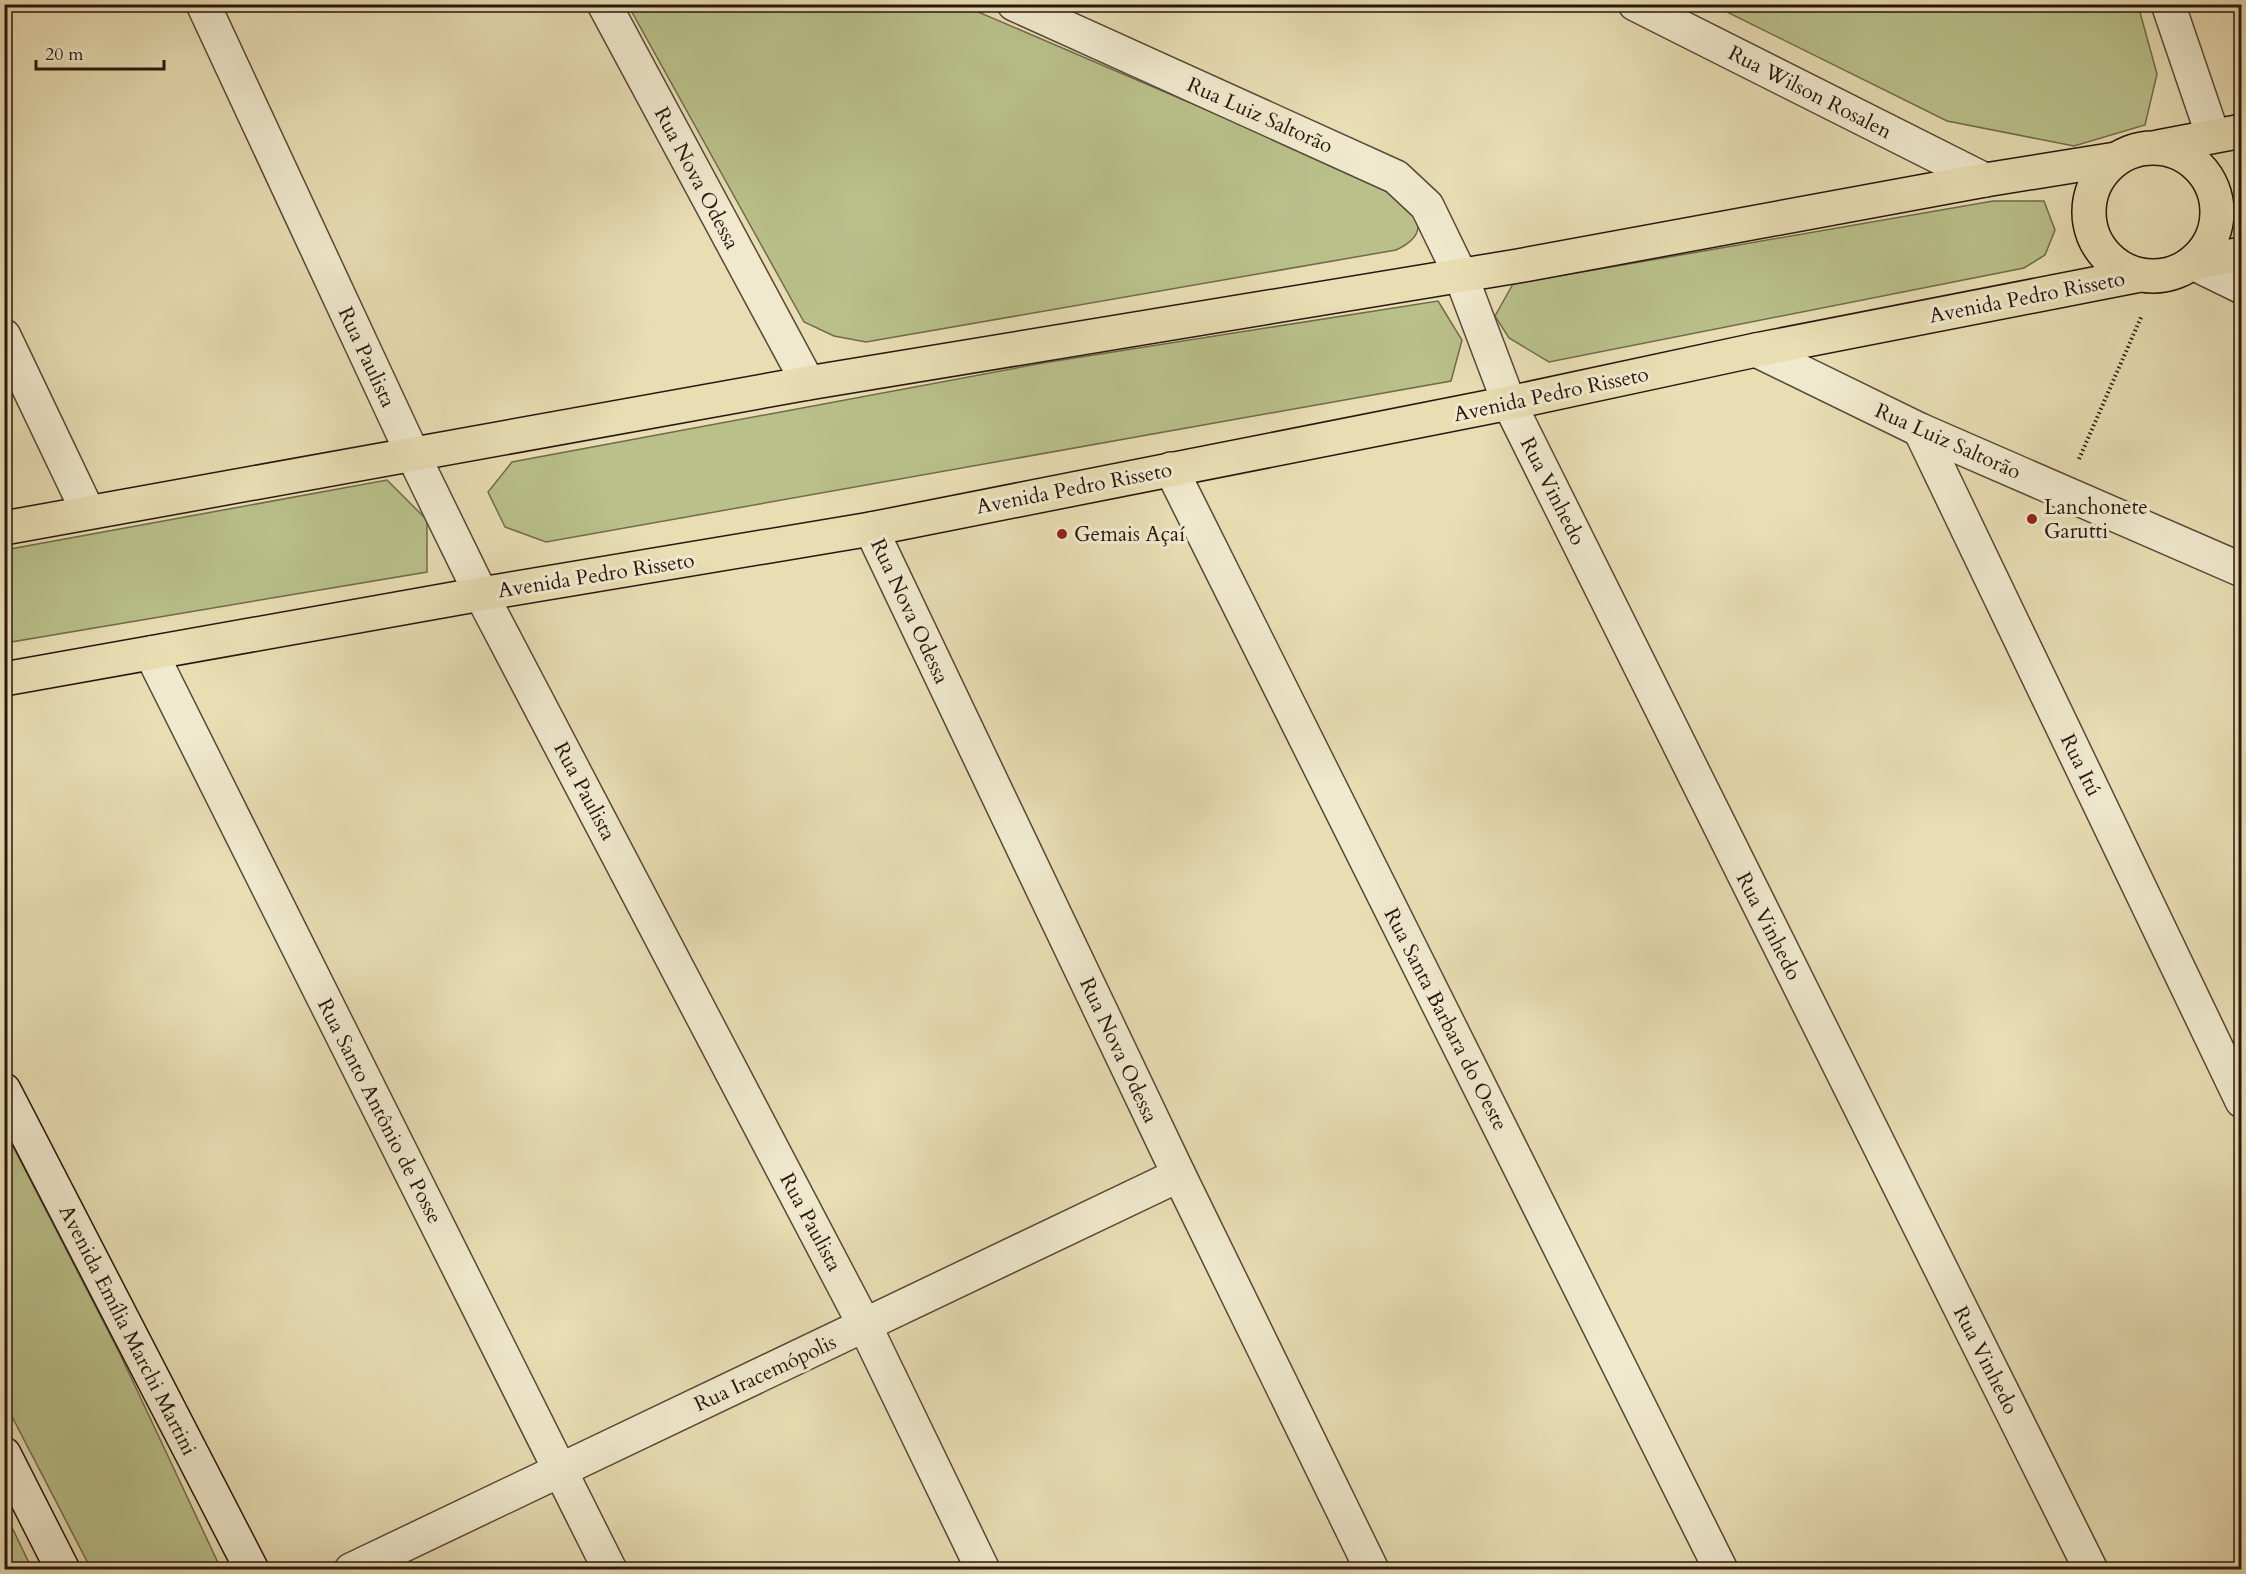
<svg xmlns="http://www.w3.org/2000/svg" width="2246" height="1574" viewBox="0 0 2246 1574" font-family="Cardo,serif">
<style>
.green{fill:#b9c08a;stroke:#716b4c;stroke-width:1.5}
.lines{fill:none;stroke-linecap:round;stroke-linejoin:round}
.street-casing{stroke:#594837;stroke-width:36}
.secondary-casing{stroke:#29160e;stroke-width:36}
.primary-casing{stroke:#29160e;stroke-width:36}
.path{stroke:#29160e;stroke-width:4;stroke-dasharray:1.5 3;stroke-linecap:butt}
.street{stroke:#f0e9ce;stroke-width:33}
.secondary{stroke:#f0e9ce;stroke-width:33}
.primary{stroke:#e8ddb3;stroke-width:33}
.poi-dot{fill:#8f2418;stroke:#f0e9ce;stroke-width:2}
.labels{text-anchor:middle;stroke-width:6;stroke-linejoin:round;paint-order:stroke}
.street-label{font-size:21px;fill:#29160e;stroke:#f0e9ce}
.poi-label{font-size:21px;fill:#29160e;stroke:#f0e9ce;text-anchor:start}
</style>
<rect width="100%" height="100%" fill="#e8ddb3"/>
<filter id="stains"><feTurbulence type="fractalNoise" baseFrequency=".00333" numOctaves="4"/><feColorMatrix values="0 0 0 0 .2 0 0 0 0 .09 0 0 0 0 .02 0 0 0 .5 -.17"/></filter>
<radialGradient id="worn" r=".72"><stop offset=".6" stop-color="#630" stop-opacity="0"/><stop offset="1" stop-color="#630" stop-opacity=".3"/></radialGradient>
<!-- green -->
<g class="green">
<path d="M628,5H962L1407,196C1419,221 1428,235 1396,250L866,342L834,336L804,322Z"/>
<polygon points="1713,5 2138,5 2157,74 2145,125 2074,146 1947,121"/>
<polygon points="1993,201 2044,201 2055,230 2045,255 2024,268 1549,362 1509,338 1495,316 1513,284"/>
<polygon points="1438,301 1462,340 1451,381 546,542 505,527 488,492 512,462 1043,363"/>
<polygon points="387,480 427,520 427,572 5,643 5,550"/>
<polygon points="5,1131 120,1354 221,1569 91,1569 5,1403"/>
<polygon points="5,1513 32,1569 5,1569"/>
</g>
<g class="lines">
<defs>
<g id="street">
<polyline points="203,4 413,455 481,594 865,1326 983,1570"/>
<polyline points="604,4 808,383"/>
<polyline points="1014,4 1396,177 1427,206 1461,276 1509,403 2091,1570"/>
<polyline points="1635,4 1985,180"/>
<polyline points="2168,4 2213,136"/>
<polyline points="2193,263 2242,287"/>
<polyline points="4,336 88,512"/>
<polyline points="1756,350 1920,430 2242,570"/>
<polyline points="1920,430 2242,1101"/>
<polyline points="1171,469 1721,1570"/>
<polyline points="871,529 1179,1175 1372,1570"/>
<polyline points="151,653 610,1570"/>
<polyline points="351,1570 1179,1175"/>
</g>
<g id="secondary">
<polyline points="4,1090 252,1570"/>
<polyline points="4,1454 63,1570"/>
</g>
<g id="primary">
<polyline points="2158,147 2242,131"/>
<circle cx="2153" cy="212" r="64"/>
<polyline points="2193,263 2242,254"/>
<polyline points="4,528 808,383 1518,266 1985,180 2116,159"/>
<polyline points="4,679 481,594 871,529 1509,403 1756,350 2140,275"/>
</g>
</defs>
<!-- street casing -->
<use href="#street" class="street-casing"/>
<!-- secondary casing -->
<use href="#secondary" class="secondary-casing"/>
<!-- primary casing -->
<use href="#primary" class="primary-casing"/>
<!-- path -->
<polyline class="path" points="2079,459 2142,315"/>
<!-- street -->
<use href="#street" class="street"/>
<!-- secondary -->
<use href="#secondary" class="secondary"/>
<!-- primary -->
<use href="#primary" class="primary"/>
</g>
<!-- markers -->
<g class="poi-dot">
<circle cx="2032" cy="519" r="6"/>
<circle cx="1062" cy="534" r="6"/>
</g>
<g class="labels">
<!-- street labels -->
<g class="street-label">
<text transform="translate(1810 92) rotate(27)" y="7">Rua Wilson Rosalen</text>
<text transform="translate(1260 115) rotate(24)" y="7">Rua Luiz Saltorão</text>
<text transform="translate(697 178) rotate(62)" y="7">Rua Nova Odessa</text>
<text transform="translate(2027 297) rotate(-11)" y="7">Avenida Pedro Risseto</text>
<text transform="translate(367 357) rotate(65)" y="7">Rua Paulista</text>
<text transform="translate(1551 394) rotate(-12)" y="7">Avenida Pedro Risseto</text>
<text transform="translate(1948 441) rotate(24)" y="7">Rua Luiz Saltorão</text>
<text transform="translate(1074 488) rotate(-11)" y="7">Avenida Pedro Risseto</text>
<text transform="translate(1553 491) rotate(63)" y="7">Rua Vinhedo</text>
<text transform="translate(596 575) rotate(-9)" y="7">Avenida Pedro Risseto</text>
<text transform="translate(910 611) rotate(65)" y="7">Rua Nova Odessa</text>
<text transform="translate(2081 765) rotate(64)" y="7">Rua Itú</text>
<text transform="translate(585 791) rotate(62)" y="7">Rua Paulista</text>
<text transform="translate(1769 926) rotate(63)" y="7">Rua Vinhedo</text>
<text transform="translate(1446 1019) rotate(63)" y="7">Rua Santa Barbara do Oeste</text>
<text transform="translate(1119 1050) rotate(65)" y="7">Rua Nova Odessa</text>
<text transform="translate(380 1111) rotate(63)" y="7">Rua Santo Antônio de Posse</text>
<text transform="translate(811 1222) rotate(62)" y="7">Rua Paulista</text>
<text transform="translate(128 1330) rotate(63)" y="7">Avenida Emília Marchi Martini</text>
<text transform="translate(1986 1360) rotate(63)" y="7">Rua Vinhedo</text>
<text transform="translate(765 1373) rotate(-25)" y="7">Rua Iracemópolis</text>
</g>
<!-- poi labels -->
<g class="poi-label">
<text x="2044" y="514">Lanchonete<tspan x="2044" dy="24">Garutti</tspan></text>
<text x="1074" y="541">Gemais Açaí</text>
</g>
</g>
<!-- margin -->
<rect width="2246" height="1574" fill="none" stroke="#e8ddb3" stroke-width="24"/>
<rect x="6" y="6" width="2234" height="1562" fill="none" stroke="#29160e" stroke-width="3"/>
<rect x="12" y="12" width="2222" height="1550" fill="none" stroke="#29160e" stroke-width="1.5"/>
<!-- scale -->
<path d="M36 60v9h128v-9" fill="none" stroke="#29160e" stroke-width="3"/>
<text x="45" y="60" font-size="18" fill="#29160e" stroke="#f0e9ce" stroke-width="4.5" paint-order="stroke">20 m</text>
<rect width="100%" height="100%" filter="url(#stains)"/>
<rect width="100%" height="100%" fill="url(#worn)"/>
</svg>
